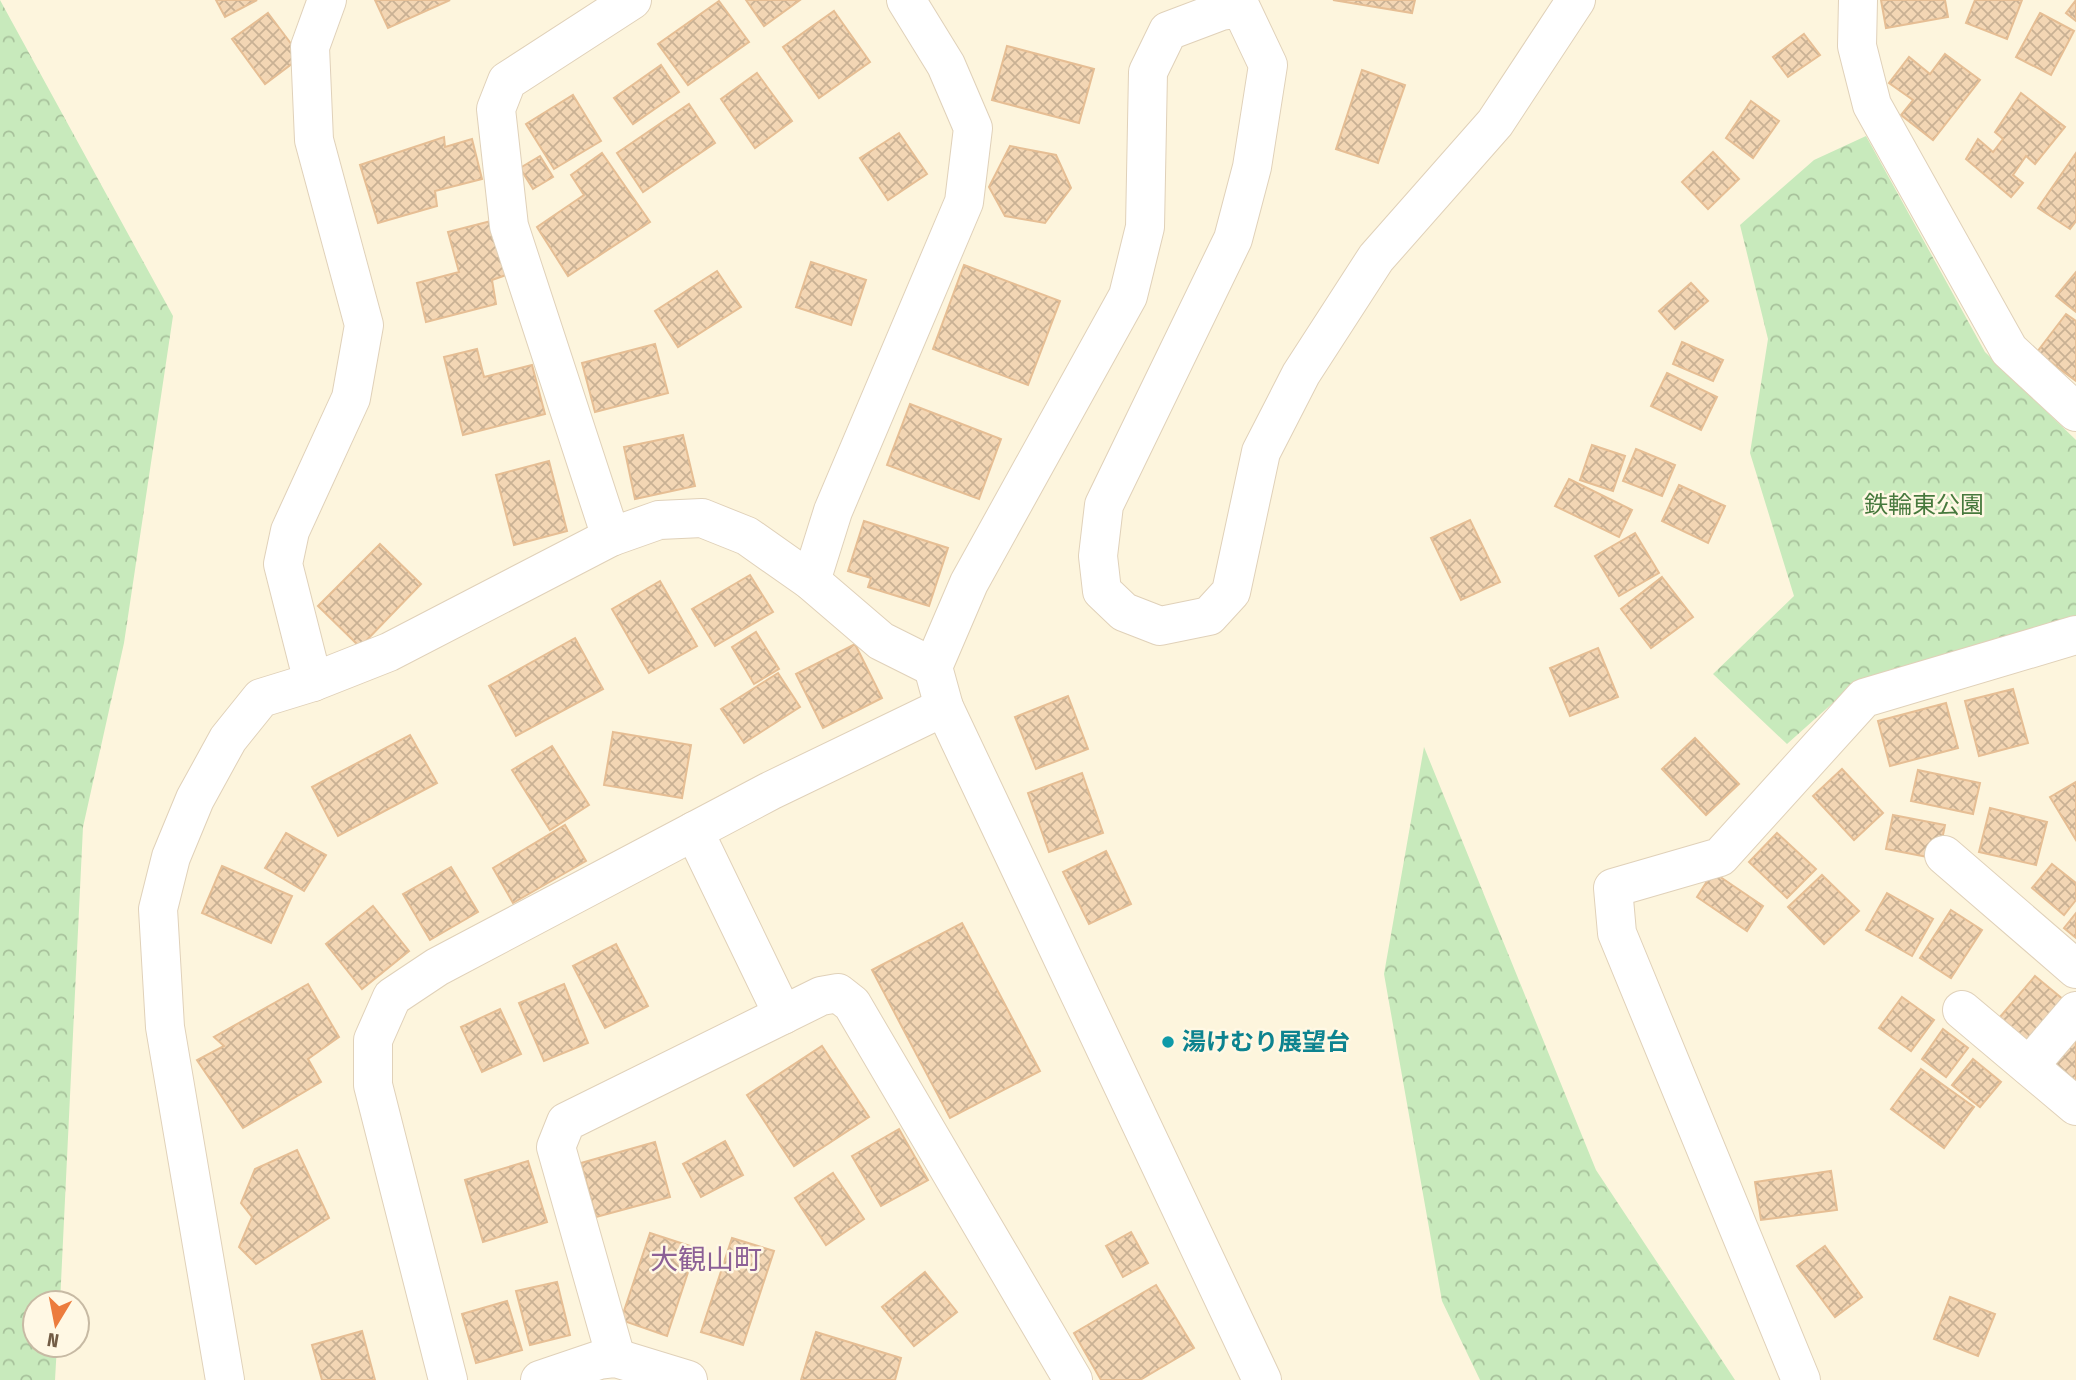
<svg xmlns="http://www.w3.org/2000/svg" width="2076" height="1380" viewBox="0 0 2076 1380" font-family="'Fira Sans Condensed','Noto Sans JP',sans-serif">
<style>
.forest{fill:url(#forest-crowns)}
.building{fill:url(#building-cross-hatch);stroke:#e6be94;stroke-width:2}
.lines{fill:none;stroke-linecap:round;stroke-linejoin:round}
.minor-casing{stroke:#e0d1b9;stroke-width:40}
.minor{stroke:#fff;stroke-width:38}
.culture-dot{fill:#0f9aa8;stroke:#fff8e4;stroke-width:2.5}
.labels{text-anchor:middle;stroke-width:5;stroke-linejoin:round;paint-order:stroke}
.park-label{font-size:24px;fill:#47793d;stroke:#fff8e4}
.culture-label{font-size:24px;font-weight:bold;fill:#0d838f;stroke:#fff8e4;text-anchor:start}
.quarter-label{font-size:28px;fill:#8c6096;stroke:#fff8e4}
</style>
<defs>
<pattern id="forest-crowns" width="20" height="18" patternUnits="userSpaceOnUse" patternTransform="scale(1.75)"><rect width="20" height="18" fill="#c8eabc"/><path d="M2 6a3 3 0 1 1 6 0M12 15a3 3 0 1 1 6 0" fill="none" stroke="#a7c19b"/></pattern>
<pattern id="building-cross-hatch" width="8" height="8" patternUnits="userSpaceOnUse" patternTransform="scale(1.75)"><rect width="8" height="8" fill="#f3d6b4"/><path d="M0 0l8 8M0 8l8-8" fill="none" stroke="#c9b194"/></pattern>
</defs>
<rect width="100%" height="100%" fill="#fdf5dd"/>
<!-- forest -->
<g class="forest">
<polygon points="0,0 173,316 124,643 83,827 60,1303 35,1303 35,1345 57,1345 55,1380 0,1380"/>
<polygon points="1866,136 1985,352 2076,440 2076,631 1844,693 1787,744 1713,674 1794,596 1750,453 1768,339 1740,225 1814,160"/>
<polygon points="1424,747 1596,1170 1735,1380 1480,1380 1442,1301 1384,974"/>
</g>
<!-- building -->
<g class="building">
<polygon points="216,0 257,0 225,17"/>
<polygon points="375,0 450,0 388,28"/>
<polygon points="746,0 800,0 764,26"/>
<polygon points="1333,0 1415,0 1412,13"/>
<polygon points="1881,0 1945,0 1948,17 1886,28"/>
<polygon points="1975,0 2022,0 2007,39 1966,23"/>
<polygon points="2076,0 2076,21 2066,13"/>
<polygon points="719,1 749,42 688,85 658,44"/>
<polygon points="834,11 870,62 819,98 783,47"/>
<polygon points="268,13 301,57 265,84 232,39"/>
<polygon points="2040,13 2074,31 2051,75 2016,57"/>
<polygon points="1804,34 1820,55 1788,77 1773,57"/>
<polygon points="1007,46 1094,69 1079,123 992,100"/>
<polygon points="1945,54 1980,80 1933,140 1901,115 1913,100 1889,83 1909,57 1930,74"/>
<polygon points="661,65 679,92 633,124 614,98"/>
<polygon points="1362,70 1405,85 1378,163 1336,149"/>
<polygon points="757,73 792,121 755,148 721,99"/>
<polygon points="2021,93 2065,127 2035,164 2026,156 2013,175 2023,183 2011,197 1966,159 1978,139 1993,152 2003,139 1995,132"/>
<polygon points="573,95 601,141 554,169 526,124"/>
<polygon points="1751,101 1779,121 1753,158 1726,138"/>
<polygon points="689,104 715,143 643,192 617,153"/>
<polygon points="899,133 927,174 888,200 860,158"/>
<polygon points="444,137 445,147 472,139 482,179 435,191 437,206 378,223 360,165"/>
<polygon points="1010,146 1056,155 1071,188 1045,223 1005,216 989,187"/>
<polygon points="1713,152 1739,179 1708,209 1682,182"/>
<polygon points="602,153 650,222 568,276 537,227 584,195 571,175"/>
<polygon points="2076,153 2076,221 2070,229 2038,208"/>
<polygon points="540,156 553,177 533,189 520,168"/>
<polygon points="491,221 506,275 492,280 496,304 426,322 417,283 459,272 448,232"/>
<polygon points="811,262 866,280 851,325 796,307"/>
<polygon points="964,265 1060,301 1028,385 933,349"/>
<polygon points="717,271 741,307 678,347 655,311"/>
<polygon points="2076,272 2076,312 2056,296"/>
<polygon points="1691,283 1708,301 1675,329 1659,311"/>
<polygon points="2066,314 2076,321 2076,381 2037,352"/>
<polygon points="1682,342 1723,360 1713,381 1673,364"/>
<polygon points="655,344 668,393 595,412 582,363"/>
<polygon points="477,349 484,377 532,365 545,414 463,435 444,357"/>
<polygon points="1667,373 1717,397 1701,430 1651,406"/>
<polygon points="910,404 1001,439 979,499 887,465"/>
<polygon points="683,435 695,486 635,499 624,447"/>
<polygon points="1592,445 1625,456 1613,491 1580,480"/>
<polygon points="1636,449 1675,465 1662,496 1623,481"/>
<polygon points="549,461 567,531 514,545 496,475"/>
<polygon points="1569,479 1632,510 1619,537 1555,506"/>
<polygon points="1679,485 1725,506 1708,543 1662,521"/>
<polygon points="1470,520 1500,582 1461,600 1431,538"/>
<polygon points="864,521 948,548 929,606 868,587 871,578 848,571"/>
<polygon points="1635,533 1659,573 1619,596 1595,556"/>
<polygon points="380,544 421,584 360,647 318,606"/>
<polygon points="750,575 773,612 715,646 692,609"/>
<polygon points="1662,577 1693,617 1651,648 1621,609"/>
<polygon points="660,581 697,646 649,673 612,609"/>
<polygon points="756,632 779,669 754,684 732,647"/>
<polygon points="575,638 603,689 516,736 489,686"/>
<polygon points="855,644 882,698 823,728 796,674"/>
<polygon points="1598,648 1618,697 1570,716 1550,668"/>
<polygon points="778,673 800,707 744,743 721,709"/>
<polygon points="2013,689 2028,743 1979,756 1965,701"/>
<polygon points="1068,696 1088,749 1036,769 1015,717"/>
<polygon points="1946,703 1958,748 1890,766 1878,721"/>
<polygon points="613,732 691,745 682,798 604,785"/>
<polygon points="410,735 437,783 338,836 312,787"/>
<polygon points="1695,738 1739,784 1706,815 1662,769"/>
<polygon points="552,746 589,805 550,830 512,770"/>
<polygon points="1842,769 1883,813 1854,840 1813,796"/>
<polygon points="1918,770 1980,783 1973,814 1911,801"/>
<polygon points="1082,773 1103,833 1049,852 1028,793"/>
<polygon points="2076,782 2076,840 2050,797"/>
<polygon points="1990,808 2047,822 2036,865 1979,852"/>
<polygon points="1893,815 1945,825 1938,859 1886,849"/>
<polygon points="565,825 586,861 513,903 493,868"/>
<polygon points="286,833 326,855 304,891 265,868"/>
<polygon points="1777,833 1816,869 1787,898 1749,862"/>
<polygon points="1106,851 1131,904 1089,924 1063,872"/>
<polygon points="2052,864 2076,883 2076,900 2064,915 2032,888"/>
<polygon points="222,866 292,896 271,943 202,913"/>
<polygon points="451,867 478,912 430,940 403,894"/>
<polygon points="1713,872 1763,906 1747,931 1697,897"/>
<polygon points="1822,875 1859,911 1824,944 1788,907"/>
<polygon points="1887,893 1933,919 1912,956 1866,930"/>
<polygon points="373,906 409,951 362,989 326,944"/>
<polygon points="1951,910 1982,930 1951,978 1920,958"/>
<polygon points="2076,913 2076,938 2064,928"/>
<polygon points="962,923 1040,1071 950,1118 872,970"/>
<polygon points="616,944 648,1006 605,1028 573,966"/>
<polygon points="2035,976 2065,1001 2030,1043 2000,1017"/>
<polygon points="308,984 339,1037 308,1059 321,1082 243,1128 197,1060 224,1046 214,1037"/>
<polygon points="564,984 588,1043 544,1061 519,1003"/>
<polygon points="1902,997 1934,1020 1911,1051 1879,1028"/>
<polygon points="500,1009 521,1054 482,1072 461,1027"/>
<polygon points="2076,1028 2076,1083 2049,1060"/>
<polygon points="1943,1029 1968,1048 1946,1077 1922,1059"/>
<polygon points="822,1046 869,1117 794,1166 747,1095"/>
<polygon points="1973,1059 2001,1082 1980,1107 1952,1085"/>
<polygon points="1921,1069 1974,1107 1944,1148 1891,1109"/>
<polygon points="899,1129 928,1180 881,1206 852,1156"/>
<polygon points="725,1141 743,1175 701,1197 683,1164"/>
<polygon points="655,1142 670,1197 596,1217 581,1163"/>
<polygon points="297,1150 329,1218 256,1264 239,1247 252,1217 241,1203 255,1169"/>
<polygon points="528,1161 547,1222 483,1242 465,1180"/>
<polygon points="1831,1171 1837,1210 1761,1220 1755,1182"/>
<polygon points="833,1173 864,1219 826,1245 795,1198"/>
<polygon points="1131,1232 1148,1263 1123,1277 1106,1246"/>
<polygon points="650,1233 696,1248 667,1336 621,1320"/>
<polygon points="732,1238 774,1251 743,1345 701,1332"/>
<polygon points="1825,1246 1862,1297 1835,1317 1797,1266"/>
<polygon points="925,1272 957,1312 914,1346 882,1307"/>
<polygon points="557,1282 570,1335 530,1345 516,1291"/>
<polygon points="1156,1285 1194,1348 1140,1380 1101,1380 1074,1333"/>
<polygon points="1950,1297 1995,1314 1978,1356 1934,1339"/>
<polygon points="507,1301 522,1350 476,1363 462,1314"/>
<polygon points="362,1331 375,1380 322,1380 312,1345"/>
<polygon points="816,1332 901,1358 895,1380 801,1380"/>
</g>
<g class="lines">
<defs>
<g id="minor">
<polyline points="1858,0 1857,46 1872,105 2009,350 2076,412"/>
<polyline points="611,537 509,226 496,109 507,81 632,0"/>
<polyline points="811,581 833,511 964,202 973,128 946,65 906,0"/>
<polyline points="313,682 283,564 290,531 351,398 364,325 314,140 310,47 327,0"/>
<polyline points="694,831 783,1015"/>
<polyline points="1944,855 2076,969"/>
<polyline points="1962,1010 2076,1106"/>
<polyline points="2029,1066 2076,1011"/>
<polyline points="616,1358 556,1147 566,1122 821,996 838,993 852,1004 1073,1380"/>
<polyline points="225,1380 165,1027 158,909 171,857 195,799 228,739 261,698 313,682 389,652 611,537 659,520 702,518 747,536 811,581 881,641 933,667"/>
<polyline points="448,1380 373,1085 373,1040 392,997 437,967 770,791 944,707"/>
<polyline points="540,1380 599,1360 616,1358 688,1380"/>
<polyline points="1262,1380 944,707 933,667 969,583 1128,296 1145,227 1148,72 1168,31 1221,11 1241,8 1268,65 1252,167 1233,239 1104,505 1098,556 1102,591 1124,612 1160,626 1209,616 1231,592 1261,452 1301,374 1376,258 1495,123 1576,0"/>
<polyline points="1801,1380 1617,933 1613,888 1720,857 1864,698 2076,635"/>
</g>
</defs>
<!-- minor casing -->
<use href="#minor" class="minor-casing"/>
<!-- minor -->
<use href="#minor" class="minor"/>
</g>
<!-- markers -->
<circle class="culture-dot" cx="1168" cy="1042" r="7"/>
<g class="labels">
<!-- park labels -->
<g class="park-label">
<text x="1924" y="513">鉄輪東公園</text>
</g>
<!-- culture labels -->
<g class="culture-label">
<text x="1182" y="1050">湯けむり展望台</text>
</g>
<!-- quarter labels -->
<g class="quarter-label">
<text x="706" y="1269">大観山町</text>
</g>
</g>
<!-- north arrow -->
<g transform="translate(56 1324) rotate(190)"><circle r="33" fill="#fff8e4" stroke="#c7baa4" stroke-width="2"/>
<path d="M0-5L12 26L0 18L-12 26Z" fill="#ec7c3d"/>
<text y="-10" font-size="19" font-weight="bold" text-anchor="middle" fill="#725c45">N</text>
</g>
</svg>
